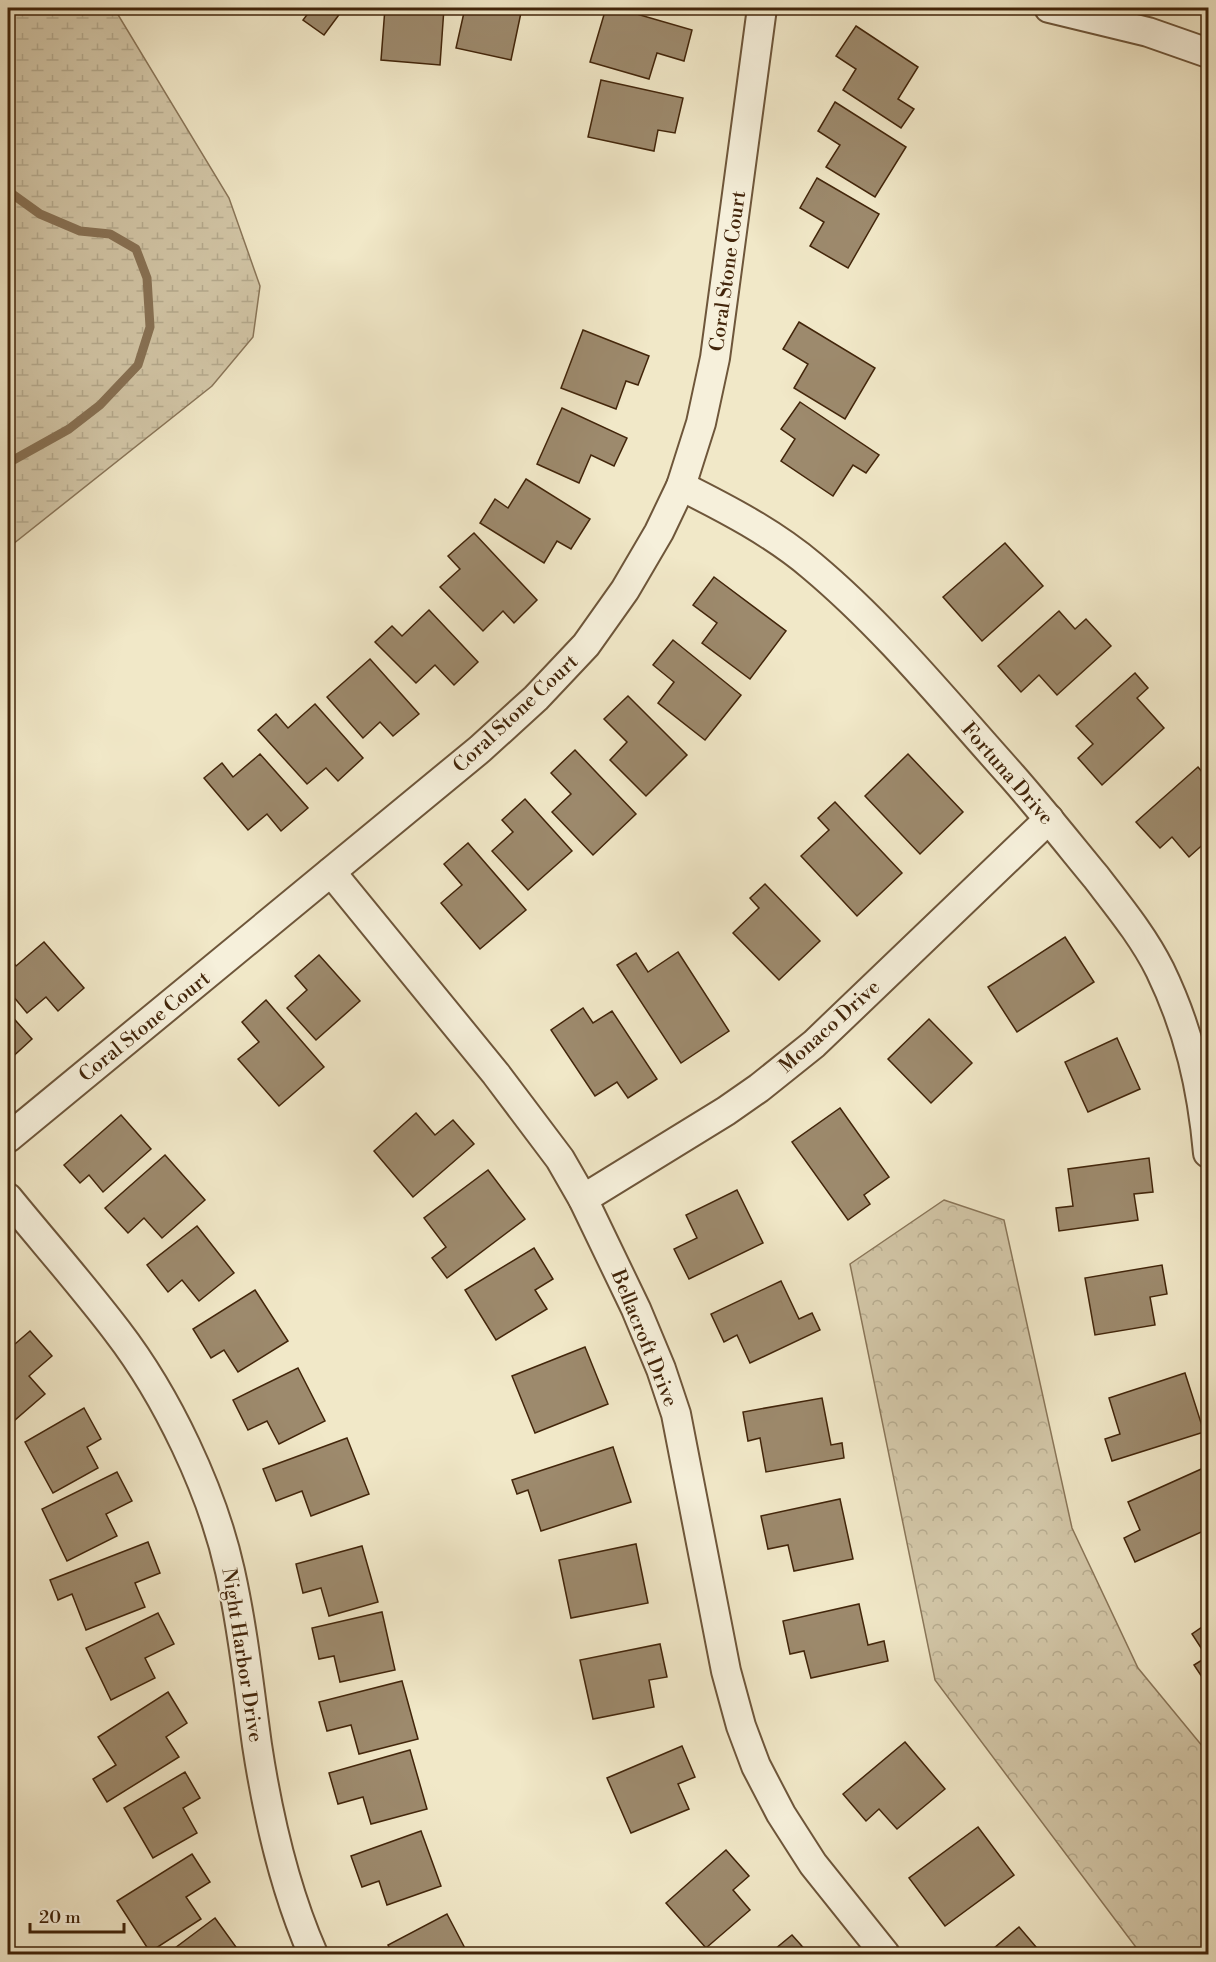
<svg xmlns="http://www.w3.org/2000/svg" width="1216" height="1962" viewBox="0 0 1216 1962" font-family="'Libre Bodoni',serif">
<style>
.forest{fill:url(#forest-crowns);stroke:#8a7659;stroke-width:1.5}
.wetland{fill:url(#wetland-marsh);stroke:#8a7659;stroke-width:1.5}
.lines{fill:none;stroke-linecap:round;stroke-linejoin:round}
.stream{stroke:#887255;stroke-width:9}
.building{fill:#9d8a6d;stroke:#42250a;stroke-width:1.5}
.minor-casing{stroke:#6e563a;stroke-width:32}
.minor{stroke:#f6f0db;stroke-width:28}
.labels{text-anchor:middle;stroke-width:4.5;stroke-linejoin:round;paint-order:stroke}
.street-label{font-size:20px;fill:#42250a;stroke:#f6f0db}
</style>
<defs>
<pattern id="forest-crowns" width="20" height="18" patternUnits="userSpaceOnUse" patternTransform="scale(1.5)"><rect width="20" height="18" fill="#d3c7a8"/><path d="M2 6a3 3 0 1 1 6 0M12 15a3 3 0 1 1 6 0" fill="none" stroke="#b6ab8f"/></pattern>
<pattern id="wetland-marsh" width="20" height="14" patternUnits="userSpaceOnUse" patternTransform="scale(1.5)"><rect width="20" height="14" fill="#d3c7a8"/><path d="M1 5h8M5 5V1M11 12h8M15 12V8" fill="none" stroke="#b6ab8f"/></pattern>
</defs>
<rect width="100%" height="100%" fill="#f1e8c8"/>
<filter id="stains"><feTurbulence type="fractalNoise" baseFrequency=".00333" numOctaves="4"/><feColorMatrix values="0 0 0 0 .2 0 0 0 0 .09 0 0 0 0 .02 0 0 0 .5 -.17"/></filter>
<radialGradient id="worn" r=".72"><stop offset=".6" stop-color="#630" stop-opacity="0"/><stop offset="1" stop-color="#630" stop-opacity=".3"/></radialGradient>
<!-- forest -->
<polygon class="forest" points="944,1200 1004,1220 1072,1528 1138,1668 1208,1753 1208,1954 1141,1954 935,1680 850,1264"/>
<!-- wetland -->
<polygon class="wetland" points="8,8 114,8 229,198 260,286 253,337 212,386 8,548"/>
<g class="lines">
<!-- stream -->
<polyline class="stream" points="8,191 40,214 80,231 110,234 136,249 147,278 150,327 138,365 100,405 69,429 8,463"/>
</g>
<!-- building -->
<g class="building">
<polygon points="312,8 344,8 324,35 303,20"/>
<polygon points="385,8 444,8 440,65 381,60"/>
<polygon points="465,8 522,8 511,60 456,48"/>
<polygon points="606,8 616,8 692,30 684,61 657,53 649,79 590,62"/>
<polygon points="856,26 918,67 898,99 914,109 901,128 843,90 856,69 836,56"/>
<polygon points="601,80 683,98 675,133 658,130 654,151 588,137"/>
<polygon points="835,102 906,147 875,197 826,167 840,145 818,131"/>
<polygon points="817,178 879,214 848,268 810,246 824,222 800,208"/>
<polygon points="799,322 875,368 845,419 794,388 808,364 783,349"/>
<polygon points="583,330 649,356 638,385 626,381 616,409 561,388"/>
<polygon points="800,402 879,455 866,473 853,465 833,496 781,461 795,439 781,429"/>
<polygon points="562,408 627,438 614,466 591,455 579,483 537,464"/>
<polygon points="526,479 590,519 571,549 557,541 544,563 480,523 495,499 508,508"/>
<polygon points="474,533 537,600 514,623 503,611 483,631 440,587 460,569 448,556"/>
<polygon points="1005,543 1043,586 982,641 943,597"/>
<polygon points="714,577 786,631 750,679 702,643 717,623 693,605"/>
<polygon points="429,610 478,662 454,685 435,665 416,683 375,642 392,626 402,636"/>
<polygon points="1059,611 1075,629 1086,619 1111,646 1057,695 1039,675 1021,692 998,666"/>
<polygon points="673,640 741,695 705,740 658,703 674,682 653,665"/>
<polygon points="370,659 419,714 393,736 380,722 363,738 327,697"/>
<polygon points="1135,673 1148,688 1137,698 1164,728 1102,785 1078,758 1093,744 1076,726"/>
<polygon points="628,696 687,755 646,796 610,760 627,742 604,719"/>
<polygon points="315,704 363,758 338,781 326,768 307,784 258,730 276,714 288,728"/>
<polygon points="575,750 636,814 593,855 552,812 571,794 551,773"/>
<polygon points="260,754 308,808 281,831 267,814 248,830 204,778 222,763 233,777"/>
<polygon points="908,754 963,812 920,854 865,796"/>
<polygon points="1198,767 1208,779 1208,840 1189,857 1172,837 1160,848 1136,822"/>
<polygon points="525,799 572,851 528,890 492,851 513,832 502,820"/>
<polygon points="835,802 902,873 857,916 801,856 829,830 818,818"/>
<polygon points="468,843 526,910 480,949 441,903 462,885 444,864"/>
<polygon points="765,884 820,941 779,980 733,933 759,908 750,898"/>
<polygon points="1065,937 1094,982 1017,1032 988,987"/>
<polygon points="44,942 84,988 58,1011 46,997 27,1013 8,990 8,955 16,966"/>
<polygon points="678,952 729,1031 681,1063 617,965 636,953 648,972"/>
<polygon points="319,955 360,1001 316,1040 287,1008 307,990 295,976"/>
<polygon points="266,1000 324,1067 279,1106 238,1059 259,1042 242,1022"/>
<polygon points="583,1008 593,1023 612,1011 657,1079 628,1098 617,1082 595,1096 551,1030"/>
<polygon points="8,1012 32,1039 8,1061"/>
<polygon points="929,1019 972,1063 931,1103 888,1059"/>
<polygon points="1117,1038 1140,1089 1088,1112 1065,1062"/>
<polygon points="840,1108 889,1177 864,1195 870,1204 848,1220 792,1142"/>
<polygon points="416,1113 435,1135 453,1120 474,1144 413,1197 374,1151"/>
<polygon points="121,1115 151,1149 103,1192 89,1175 80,1183 64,1165"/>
<polygon points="165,1155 205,1200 162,1238 144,1218 128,1233 105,1208"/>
<polygon points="1149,1158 1153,1192 1134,1194 1138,1220 1059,1231 1056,1208 1073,1206 1068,1169"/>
<polygon points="488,1170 525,1219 447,1278 432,1258 446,1247 424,1218"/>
<polygon points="737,1190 763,1243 689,1279 674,1249 697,1238 686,1215"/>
<polygon points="197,1226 234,1273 199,1301 182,1280 168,1292 147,1265"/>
<polygon points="534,1248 553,1279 535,1290 547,1309 496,1340 465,1290"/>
<polygon points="1162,1265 1167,1294 1150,1297 1155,1325 1095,1335 1085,1278"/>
<polygon points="781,1281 799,1319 812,1313 820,1330 750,1363 737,1335 724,1342 711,1314"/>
<polygon points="255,1290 288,1341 238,1372 224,1350 211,1358 193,1329"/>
<polygon points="30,1331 52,1356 29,1376 45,1394 8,1426 8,1350"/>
<polygon points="585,1347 608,1404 535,1433 512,1376"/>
<polygon points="298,1368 325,1421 279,1444 267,1421 248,1430 233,1400"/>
<polygon points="1185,1373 1204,1432 1112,1461 1105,1439 1120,1434 1109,1398"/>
<polygon points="822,1398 831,1445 842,1443 844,1458 766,1472 760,1438 748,1441 743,1412"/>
<polygon points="84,1408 101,1439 87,1447 98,1468 53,1493 25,1442"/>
<polygon points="347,1438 369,1494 311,1516 302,1491 276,1501 263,1469"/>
<polygon points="613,1447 631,1502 541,1531 528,1490 517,1494 512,1480"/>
<polygon points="1208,1466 1208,1529 1135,1562 1124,1538 1140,1530 1128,1502"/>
<polygon points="117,1472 132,1501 106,1514 117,1536 67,1561 42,1509"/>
<polygon points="840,1499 853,1559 794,1571 788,1545 768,1549 761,1516"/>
<polygon points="148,1542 160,1573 135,1583 145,1607 86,1630 72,1594 58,1600 50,1580"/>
<polygon points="636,1544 648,1603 571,1618 559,1560"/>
<polygon points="362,1546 378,1602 329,1616 321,1588 303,1593 296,1564"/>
<polygon points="859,1604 868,1645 884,1641 888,1661 811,1678 804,1651 790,1654 783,1621"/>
<polygon points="382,1612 395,1670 340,1682 334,1656 319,1659 312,1628"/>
<polygon points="158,1613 174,1644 145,1658 155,1678 111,1700 86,1648"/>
<polygon points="1208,1623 1208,1686 1194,1665 1207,1657 1192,1634"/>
<polygon points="660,1644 667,1677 649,1680 654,1707 593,1719 580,1660"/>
<polygon points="402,1681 418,1739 359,1754 351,1725 327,1731 319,1702"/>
<polygon points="168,1692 187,1723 166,1737 179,1757 107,1802 93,1779 116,1765 98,1737"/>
<polygon points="905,1742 945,1789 897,1829 879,1809 866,1821 843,1794"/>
<polygon points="682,1746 695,1777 678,1784 689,1809 631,1833 607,1778"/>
<polygon points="410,1750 427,1809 371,1824 363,1797 338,1804 329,1773"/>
<polygon points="185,1772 200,1798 183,1808 197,1833 153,1858 124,1808"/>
<polygon points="978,1827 1014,1875 945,1926 909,1878"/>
<polygon points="421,1831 441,1886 387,1905 379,1881 362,1887 351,1856"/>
<polygon points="726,1850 749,1876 733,1890 750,1910 706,1948 666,1903"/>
<polygon points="192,1854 210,1882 186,1897 201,1919 150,1952 117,1901"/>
<polygon points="447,1914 468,1954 393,1954 388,1945"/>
<polygon points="215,1918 236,1947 226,1954 167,1954"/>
<polygon points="1019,1927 1042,1954 987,1954"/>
<polygon points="792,1935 809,1954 769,1954"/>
</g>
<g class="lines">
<defs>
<g id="minor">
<polyline points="1049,8 1148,32 1208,53"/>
<path d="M681,486C727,509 773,533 812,566C886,628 948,705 1012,776C1041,809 1068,843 1096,877C1119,907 1143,936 1160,970C1189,1030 1202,1087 1208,1153"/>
<polyline points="331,872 496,1074 560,1159 583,1199 636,1309 661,1369 676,1414 726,1671 741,1726 756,1766 781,1814 813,1864 885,1954"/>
<polyline points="8,1138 480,749 536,698 586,645 625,590 659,532 681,486 701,423 715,358 762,8"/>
<path d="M8,1198C44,1242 82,1285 117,1331C167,1396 212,1490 230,1571C243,1629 249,1687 257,1745C268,1817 284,1888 313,1954"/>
<polyline points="583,1199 726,1111 759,1088 814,1044 1049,819"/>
</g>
</defs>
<!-- minor casing -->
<use href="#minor" class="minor-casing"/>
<!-- minor -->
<use href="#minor" class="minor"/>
</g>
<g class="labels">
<!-- street labels -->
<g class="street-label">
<text transform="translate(727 271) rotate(-82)" y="7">Coral Stone Court</text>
<text transform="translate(515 713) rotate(-43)" y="7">Coral Stone Court</text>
<text transform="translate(1008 773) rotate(49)" y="7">Fortuna Drive</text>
<text transform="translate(144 1026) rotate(-39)" y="7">Coral Stone Court</text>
<text transform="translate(829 1026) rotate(-42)" y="7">Monaco Drive</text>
<text transform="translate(645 1338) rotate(68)" y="7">Bellacroft Drive</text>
<text transform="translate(243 1655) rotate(81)" y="7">Night Harbor Drive</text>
</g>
</g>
<!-- margin -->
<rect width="1216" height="1962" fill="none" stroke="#f1e8c8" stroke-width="30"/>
<rect x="9" y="9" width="1198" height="1944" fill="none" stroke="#42250a" stroke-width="3"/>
<rect x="15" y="15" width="1186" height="1932" fill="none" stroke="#42250a" stroke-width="1.5"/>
<!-- scale -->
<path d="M30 1923v9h94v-9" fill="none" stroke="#42250a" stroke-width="3"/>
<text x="39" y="1923" font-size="18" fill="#42250a" stroke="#f6f0db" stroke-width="4.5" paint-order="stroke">20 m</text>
<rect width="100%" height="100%" filter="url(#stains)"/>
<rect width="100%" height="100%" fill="url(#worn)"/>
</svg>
